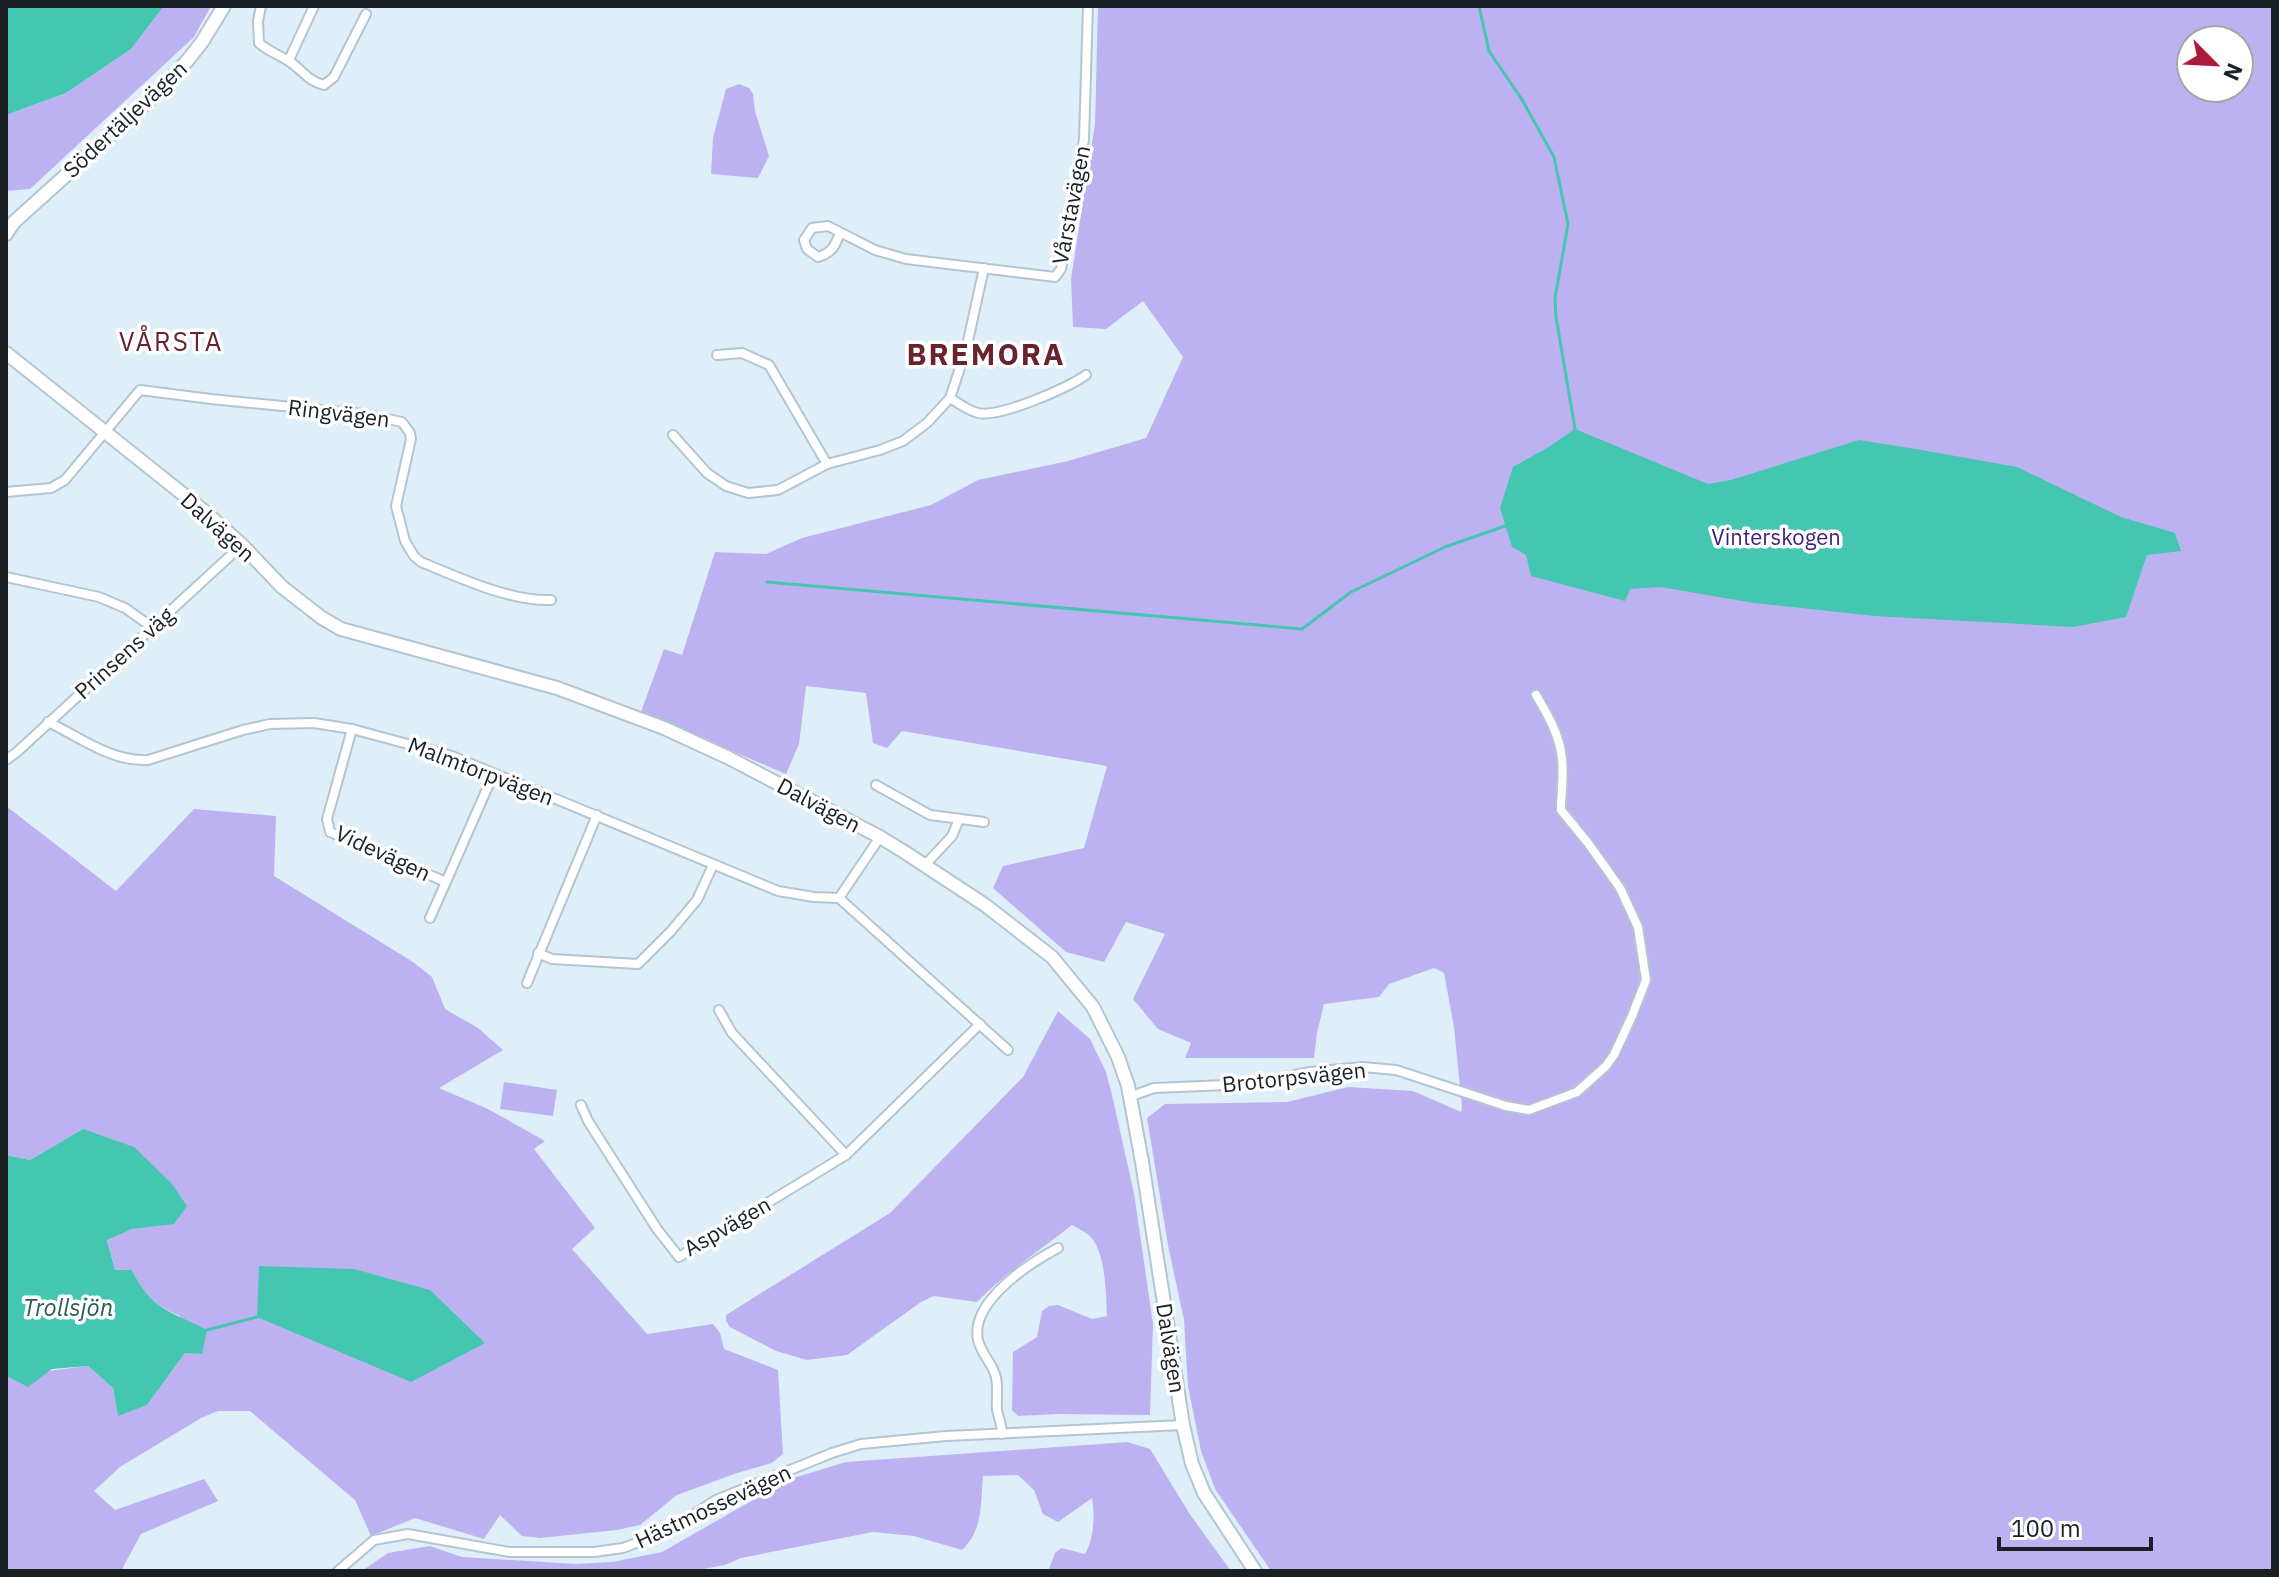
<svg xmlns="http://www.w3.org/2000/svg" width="2279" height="1577" viewBox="0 0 2279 1577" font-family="'IBM Plex Sans',sans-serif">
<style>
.green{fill:#bdb2f1;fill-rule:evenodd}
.water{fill:#44c6b1}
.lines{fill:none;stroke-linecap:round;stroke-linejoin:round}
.stream{stroke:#44c6b1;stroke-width:3}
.street-casing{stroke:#b5c5d0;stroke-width:12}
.primary-casing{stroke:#b5c5d0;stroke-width:16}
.street{stroke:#fff;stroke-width:8}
.primary{stroke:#fff;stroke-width:12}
.labels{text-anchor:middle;stroke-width:7;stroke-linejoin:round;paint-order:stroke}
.street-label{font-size:22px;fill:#1a2024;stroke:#fff}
.park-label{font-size:22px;fill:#3e1e7b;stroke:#fff}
.water-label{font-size:24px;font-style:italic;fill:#2a5e55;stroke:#fff}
.quarter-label{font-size:26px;letter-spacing:2px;fill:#69232c;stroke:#fff}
.district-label{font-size:30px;font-weight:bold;letter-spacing:2px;fill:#69232c;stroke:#fff}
</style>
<rect width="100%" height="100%" fill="#dfeffa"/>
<!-- green -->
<g class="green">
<polygon points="164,6 211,6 194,37 30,189 6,191 6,115 66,93 131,49"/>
<path d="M1098,6H2273V1571H1271L1215,1489L1201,1451L1188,1386L1184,1320L1168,1245L1147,1118L1165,1104L1287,1102L1348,1087L1413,1091L1461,1112L1462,1107L1454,1027L1444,973L1434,968L1389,984L1379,997L1324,1004L1317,1033L1314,1058H1185L1191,1043L1158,1029L1133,999L1165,934L1126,922L1104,962L1066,952L993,888L1003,866L1084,848L1107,766L902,731L887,748L873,743L866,693L806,686L799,744L786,774L641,712L664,649L682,655L715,552L766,554L802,538L931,505L978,480L1068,461L1146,438L1183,357L1143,301L1106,329L1073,327L1071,279L1095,124ZM2191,40H2239V88H2191Z"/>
<polygon points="739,84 749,88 753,94 755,111 769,156 758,178 711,174 713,138 726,89"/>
<path d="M6,806L116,891L194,809L276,816L274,876L413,962L432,977L445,1009L478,1028L503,1050L439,1088L488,1109L545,1141L534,1149L595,1228L572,1249L647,1334L713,1324L720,1333L724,1349L778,1370L783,1454L772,1463L737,1473L677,1495L640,1525L617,1530L540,1538L522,1536L500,1515L484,1539L415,1518L371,1536L355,1500L250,1411H218L201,1418L120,1467L94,1491L115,1510L204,1479L218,1501L141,1534L121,1571H6V1277L7,1376L88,1366L113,1388L118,1415L147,1405L185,1353L180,1316C155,1305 143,1295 132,1270H115L107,1239L132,1229L174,1223L83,1129L30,1160L6,1155Z"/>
<path d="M1058,1011L1090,1039L1106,1072L1112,1095L1134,1193L1153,1324L1150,1415L1057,1414L1018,1416L1012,1410L1013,1352L1037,1337L1042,1311L1049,1306L1058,1305L1092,1319L1107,1316C1106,1295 1106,1251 1089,1235C1084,1231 1077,1228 1072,1225C1040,1250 1005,1273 977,1302L934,1296L921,1302L847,1355L807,1360L776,1351L730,1327L726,1321V1315L890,1213L1023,1077Z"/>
<polygon points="504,1082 557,1090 553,1116 500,1109"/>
<path d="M1127,1442L1150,1449L1191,1516L1231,1571H1048L1055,1553L1061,1548L1085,1554C1094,1538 1095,1516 1092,1498L1058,1522L1043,1514L1034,1490L1018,1475L983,1476C980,1504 984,1529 962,1550L914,1536L873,1532L741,1558L725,1565L692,1571H362L388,1553L430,1546L462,1557L576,1564L612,1562L662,1552L790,1479L846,1462Z"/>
</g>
<!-- water -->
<g class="water">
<polygon points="6,6 164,6 131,49 66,93 6,115"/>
<polygon points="1575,429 1708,484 1731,480 1859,440 1916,449 2017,467 2121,517 2175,533 2181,551 2147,555 2126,617 2073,627 1875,616 1754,603 1660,587 1630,589 1625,601 1531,576 1526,555 1512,547 1500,508 1513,467 1547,448"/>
<path d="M83,1129L134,1147L172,1184L187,1206L174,1224L132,1229L107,1240L115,1270H132C150,1309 172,1312 207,1330L202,1354L185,1353L147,1405L118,1416L113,1388L88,1366L52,1369L28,1387L7,1376L6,1155L30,1160Z"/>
<polygon points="259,1266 354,1269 430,1290 485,1343 411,1382 257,1317"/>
</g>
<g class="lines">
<!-- stream -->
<g class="stream">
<polyline points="1479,6 1489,51 1521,98 1554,157 1568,224 1555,298 1556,317 1575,429"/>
<polyline points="767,582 1302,629 1351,592 1445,547 1505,526"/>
<polyline points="207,1330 257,1317"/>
</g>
<defs>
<g id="street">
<path d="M261,6L258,21L259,43C268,51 277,54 287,60C301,68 307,81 324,85L334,77L366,14"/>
<polyline points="289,60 314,6"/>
<path d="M840,233C835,246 832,253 818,257L807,249L804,240L812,228L828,226L875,250L906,259L1055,277L1061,269L1084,139L1088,6"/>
<polyline points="717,355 742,353 769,365 827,464"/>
<path d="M950,398C958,403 969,411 978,413C1000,418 1067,388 1086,375"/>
<polyline points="673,435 707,473 726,486 748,493 778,490 827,464 880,450 903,441 927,423 950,398 966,350 984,268"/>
<path d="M6,492L51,488L65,480L140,390L211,399L364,414L402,422L410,433L411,439L396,506L405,541L414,556L421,562C458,577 511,602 551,600"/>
<polyline points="6,577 99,597 125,608 152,627"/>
<path d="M48,722C80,737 111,762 148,760L243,730L270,724L314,723L352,729L452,756L778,891L814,897L839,898L880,837"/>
<polyline points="352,729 327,819 330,832 446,882 430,918"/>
<polyline points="6,760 17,752 242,545"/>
<polyline points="876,785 930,815 984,822"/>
<polyline points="925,865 952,836 959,819"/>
<polyline points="446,882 493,775"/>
<polyline points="839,898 1008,1050"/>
<polyline points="538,953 552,959 638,964 671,931 697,900 713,865"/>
<polyline points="527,983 597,815"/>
<polyline points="719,1010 732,1033 846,1155"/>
<path d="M1129,1097L1154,1088L1251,1084L1310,1072L1363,1067L1396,1070L1506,1106L1529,1110L1577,1092L1606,1066L1614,1055L1632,1016L1646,980L1638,927L1620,888L1588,843L1561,810C1561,793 1564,776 1562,759C1560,736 1548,715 1536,695"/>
<polyline points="581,1105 588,1121 657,1229 679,1257 846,1155 980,1024"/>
<path d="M1002,1434C1002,1425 999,1419 997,1410C996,1398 999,1385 995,1374C991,1362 981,1353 978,1340C970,1302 1028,1264 1058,1248"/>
<polyline points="338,1571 374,1540 408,1534 510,1552 594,1552 623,1548 666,1532 716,1500 832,1453 861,1444 946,1436 1183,1425"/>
</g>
<g id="primary">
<polyline points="6,234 14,222 155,95 187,61 202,42 224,6"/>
<polyline points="6,353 204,511 242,545 282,587 322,618 341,629 557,688 664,728 729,758 880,837 906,853 985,905 1052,957 1093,1007 1118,1057 1128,1086 1142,1162 1183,1425 1192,1464 1204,1493 1255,1571"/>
</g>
</defs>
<!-- street casing -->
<use href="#street" class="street-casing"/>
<!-- primary casing -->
<use href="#primary" class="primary-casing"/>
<!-- street -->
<use href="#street" class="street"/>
<!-- primary -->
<use href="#primary" class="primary"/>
</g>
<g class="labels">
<!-- street labels -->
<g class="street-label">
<text transform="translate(125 119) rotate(-43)" y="8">Södertäljevägen</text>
<text transform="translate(1071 205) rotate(-79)" y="8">Vårstavägen</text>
<text transform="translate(339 413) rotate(7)" y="8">Ringvägen</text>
<text transform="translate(218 527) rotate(42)" y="8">Dalvägen</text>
<text transform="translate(124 653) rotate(-42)" y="8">Prinsens väg</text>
<text transform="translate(481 771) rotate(21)" y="8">Malmtorpvägen</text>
<text transform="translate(819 805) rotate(28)" y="8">Dalvägen</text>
<text transform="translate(383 853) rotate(25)" y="8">Videvägen</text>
<text transform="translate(1294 1077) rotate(-6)" y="8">Brotorpsvägen</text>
<text transform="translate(727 1226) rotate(-30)" y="8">Aspvägen</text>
<text transform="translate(1171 1348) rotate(81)" y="8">Dalvägen</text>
<text transform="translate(713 1506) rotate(-25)" y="8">Hästmossevägen</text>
</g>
<!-- park labels -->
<g class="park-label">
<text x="1776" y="545">Vinterskogen</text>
</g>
<!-- water labels -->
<g class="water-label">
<text x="68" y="1316">Trollsjön</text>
</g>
<!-- quarter labels -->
<g class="quarter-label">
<text x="171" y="351">VÅRSTA</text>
</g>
<!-- district labels -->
<g class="district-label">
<text x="986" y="365">BREMORA</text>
</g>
</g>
<!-- border -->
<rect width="2279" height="1577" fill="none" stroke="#1a2024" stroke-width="16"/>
<!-- north arrow -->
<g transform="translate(2215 64) rotate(114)"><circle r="38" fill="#ffffff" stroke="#a3a6a7" stroke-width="2"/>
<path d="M0-6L14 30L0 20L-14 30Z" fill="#ad193a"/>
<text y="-12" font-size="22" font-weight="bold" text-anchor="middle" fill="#1a2024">N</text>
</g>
<!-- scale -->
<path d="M1999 1537v12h152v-12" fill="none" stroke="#1a2024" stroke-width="4"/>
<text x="2011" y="1537" font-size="24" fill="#1a2024" stroke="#ffffff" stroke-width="6" paint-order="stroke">100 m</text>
</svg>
